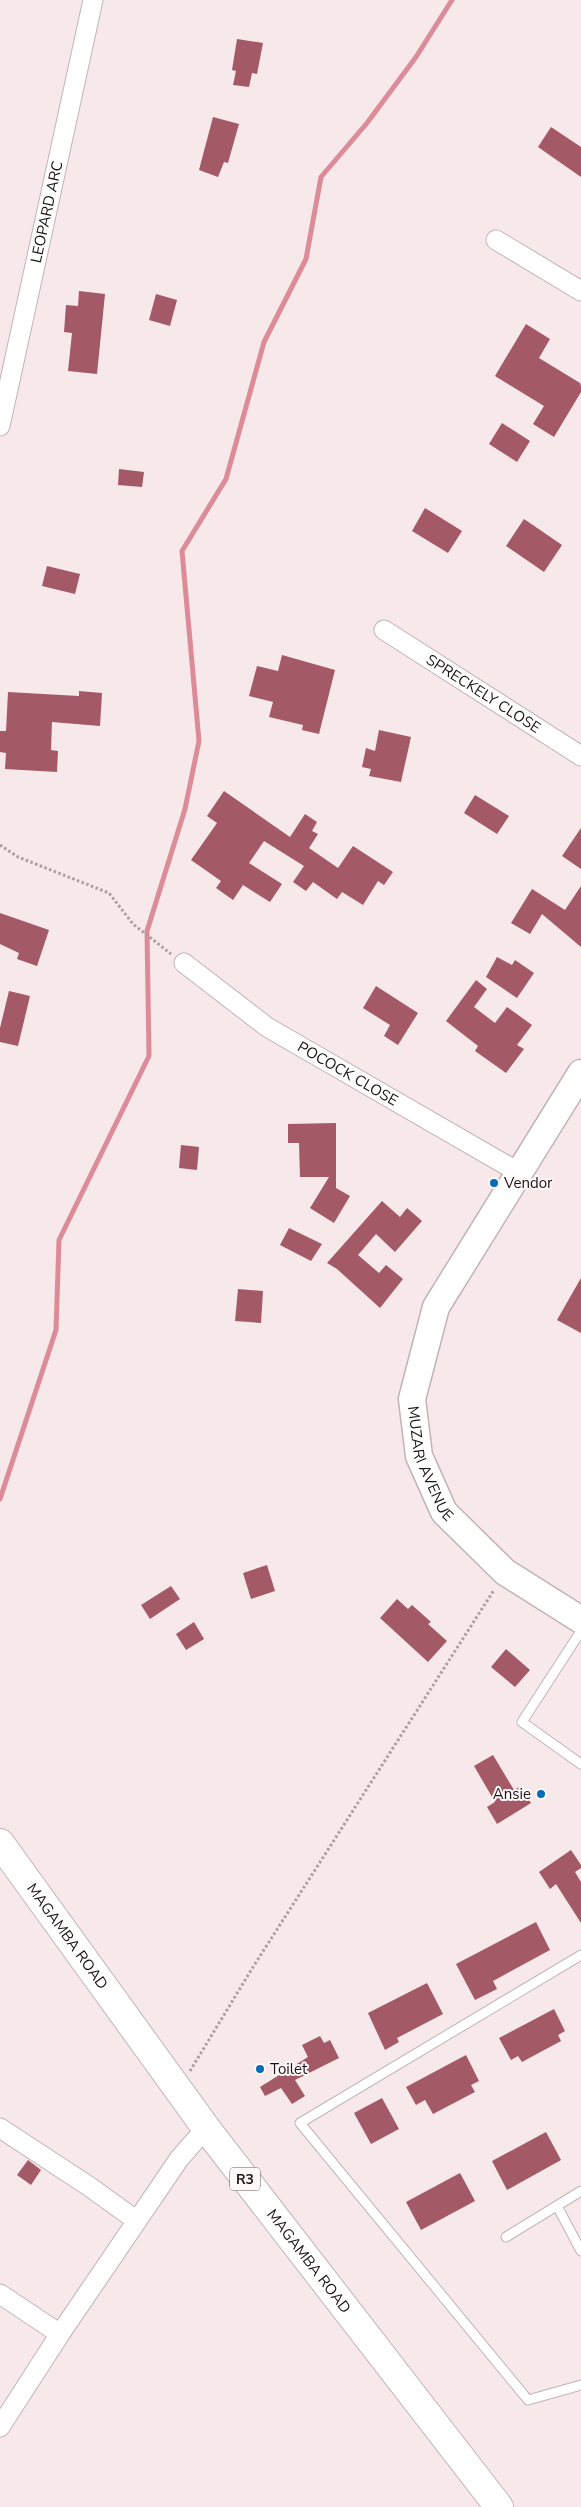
<svg xmlns="http://www.w3.org/2000/svg" width="581" height="2507" viewBox="0 0 581 2507" font-family="'Nunito Sans',sans-serif">
<style>
.lines{fill:none;stroke-linecap:round;stroke-linejoin:round}
.stream{stroke:#dc8c99;stroke-width:5}
.building{fill:#a35966}
.lane-casing{stroke:#c2b4b5;stroke-width:11}
.street-casing{stroke:#c2b4b5;stroke-width:21}
.secondary-casing{stroke:#c2b4b5;stroke-width:29}
.highway-casing{stroke:#c2b4b5;stroke-width:30}
.path{stroke:#aa9ea0;stroke-width:3;stroke-dasharray:2.5 2.5;stroke-linecap:butt}
.lane{stroke:#fff;stroke-width:9}
.street{stroke:#fff;stroke-width:19}
.secondary{stroke:#fff;stroke-width:26}
.highway{stroke:#fff;stroke-width:28}
.poi-dot{fill:#006db8;stroke:#fef8f8;stroke-width:2}
.labels{text-anchor:middle;stroke-width:4;stroke-linejoin:round;paint-order:stroke}
.shield{fill:#fef8f8;stroke:#5e5959;stroke-width:1}
.shield-label{font-size:14px;font-weight:bold;fill:#1a1515}
.street-label{font-size:15px;fill:#1a1515;stroke:#fef8f8}
.poi-label{font-size:15px;fill:#1a1515;stroke:#fef8f8;text-anchor:start}
</style>
<rect width="100%" height="100%" fill="#f7e8ea"/>
<g class="lines">
<!-- stream -->
<polyline class="stream" points="0,1499 56,1330 59,1240 149,1056 147,931 185,809 199,741 182,551 226,479 264,342 306,259 321,177 367,123 416,57 452,0"/>
</g>
<!-- building -->
<g class="building">
<polygon points="237,39 263,43 257,74 252,73 249,87 233,85 236,71 232,70"/>
<polygon points="213,117 239,124 228,163 224,162 218,177 199,170"/>
<polygon points="551,127 581,147 581,177 538,147"/>
<polygon points="79,291 105,294 97,374 68,371 72,333 64,332 66,305 78,306"/>
<polygon points="156,294 177,300 170,326 149,320"/>
<polygon points="526,324 550,339 539,358 580,383 581,386 581,392 554,437 533,424 544,406 495,376"/>
<polygon points="502,423 530,441 517,462 489,444"/>
<polygon points="119,469 144,472 142,487 118,485"/>
<polygon points="425,508 462,531 448,553 412,531"/>
<polygon points="524,519 562,545 544,572 506,546"/>
<polygon points="47,566 80,574 75,594 42,586"/>
<polygon points="282,655 335,670 319,734 302,730 303,725 269,717 273,702 249,696 257,666 278,671"/>
<polygon points="79,691 102,693 100,726 52,722 51,750 58,751 57,772 5,769 6,753 0,752 0,731 6,731 8,692 79,696"/>
<polygon points="379,730 411,737 401,782 369,776 371,769 362,767 366,748 375,751"/>
<polygon points="224,791 290,837 305,814 317,822 312,831 318,834 309,848 338,868 353,846 393,872 384,885 378,881 363,905 342,892 337,899 313,882 306,891 293,882 304,866 264,841 249,863 282,884 270,902 243,885 233,900 216,888 221,881 191,860 217,823 207,816"/>
<polygon points="475,795 509,816 497,834 464,813"/>
<polygon points="581,828 581,869 562,856"/>
<polygon points="581,886 581,947 542,914 530,934 511,923 532,889 565,910"/>
<polygon points="0,913 49,930 37,966 17,959 19,953 0,944"/>
<polygon points="497,957 512,965 515,960 534,973 517,998 486,977"/>
<polygon points="476,980 487,989 474,1007 495,1023 507,1007 532,1025 517,1045 524,1049 506,1073 475,1051 478,1046 446,1021"/>
<polygon points="376,986 418,1013 398,1045 384,1036 390,1025 363,1008"/>
<polygon points="9,991 30,996 18,1046 0,1042 0,1028"/>
<polygon points="336,1123 336,1188 350,1196 334,1223 310,1208 329,1177 300,1177 299,1143 288,1143 288,1124"/>
<polygon points="181,1145 199,1147 197,1170 179,1168"/>
<polygon points="382,1201 400,1217 407,1208 422,1221 395,1252 376,1234 358,1255 379,1273 386,1265 403,1279 380,1308 337,1269 327,1263"/>
<polygon points="289,1228 322,1244 311,1261 280,1245"/>
<polygon points="581,1278 581,1333 557,1320"/>
<polygon points="238,1289 263,1291 261,1323 235,1321"/>
<polygon points="267,1565 275,1591 251,1599 243,1573"/>
<polygon points="171,1586 180,1599 150,1619 141,1605"/>
<polygon points="397,1599 408,1609 412,1605 431,1622 428,1624 447,1641 428,1662 380,1618"/>
<polygon points="194,1622 204,1639 186,1650 176,1634"/>
<polygon points="506,1649 530,1670 515,1687 491,1667"/>
<polygon points="493,1755 514,1790 521,1786 531,1803 497,1824 487,1807 495,1802 474,1766"/>
<polygon points="571,1850 581,1865 581,1868 575,1872 581,1882 581,1923 556,1884 550,1889 539,1872"/>
<polygon points="536,1922 550,1950 493,1981 497,1989 475,2000 456,1964"/>
<polygon points="427,1983 443,2014 397,2038 399,2042 385,2050 368,2013"/>
<polygon points="554,2009 565,2031 558,2035 561,2041 522,2062 518,2056 511,2060 499,2038"/>
<polygon points="320,2036 324,2043 330,2040 339,2058 295,2080 305,2096 292,2104 281,2088 265,2096 260,2087 308,2057 302,2045"/>
<polygon points="466,2055 479,2081 471,2085 475,2092 433,2114 425,2100 416,2105 406,2087"/>
<polygon points="382,2098 399,2129 371,2144 354,2113"/>
<polygon points="546,2132 561,2160 507,2190 492,2161"/>
<polygon points="28,2160 41,2170 31,2185 17,2175"/>
<polygon points="460,2173 475,2201 421,2230 406,2202"/>
</g>
<g class="lines">
<defs>
<g id="lane">
<polyline points="581,1631 522,1722 581,1764"/>
<polyline points="581,1955 300,2123 528,2400 581,2385"/>
<polyline points="557,2206 581,2251"/>
<polyline points="506,2237 581,2191"/>
</g>
<g id="street">
<polyline points="496,240 581,291"/>
<path id="s1" d="M0,426L93,0"/>
<path id="s2" d="M384,630L581,756"/>
<path id="s3" d="M184,963L267,1027L518,1172"/>
<polyline points="0,2128 90,2187 137,2221"/>
<polyline points="0,2294 60,2334"/>
<polyline points="0,2427 60,2334 179,2159 206,2128"/>
</g>
<g id="secondary">
<path id="s4" d="M581,1073L436,1307L412,1399L419,1456L444,1512L505,1572L581,1620"/>
</g>
<g id="highway">
<path id="s5" d="M0,1843L206,2128L499,2507"/>
</g>
</defs>
<!-- lane casing -->
<use href="#lane" class="lane-casing"/>
<!-- street casing -->
<use href="#street" class="street-casing"/>
<!-- secondary casing -->
<use href="#secondary" class="secondary-casing"/>
<!-- highway casing -->
<use href="#highway" class="highway-casing"/>
<!-- path -->
<g class="path">
<polyline points="0,845 18,857 109,893 133,924 171,954"/>
<polyline points="190,2071 253,1967 494,1590"/>
</g>
<!-- lane -->
<use href="#lane" class="lane"/>
<!-- street -->
<use href="#street" class="street"/>
<!-- secondary -->
<use href="#secondary" class="secondary"/>
<!-- highway -->
<use href="#highway" class="highway"/>
</g>
<!-- markers -->
<g class="poi-dot">
<circle cx="494" cy="1183" r="5"/>
<circle cx="541" cy="1794" r="5"/>
<circle cx="260" cy="2069" r="5"/>
</g>
<g class="labels">
<!-- shield labels -->
<rect class="shield" x="230" y="2167.5" width="30" height="23" rx="4"/>
<g class="shield-label">
<text x="245" y="2184">R3</text>
</g>
<!-- street labels -->
<g class="street-label">
<text dy="5" stroke="none"><textPath href="#s1" startOffset="219">LEOPARD ARC</textPath></text>
<text dy="5" stroke="none"><textPath href="#s2" startOffset="118">SPRECKELY CLOSE</textPath></text>
<text dy="5" stroke="none"><textPath href="#s3" startOffset="198">POCOCK CLOSE</textPath></text>
<text dy="5" stroke="none"><textPath href="#s4" startOffset="438">MUZARI AVENUE</textPath></text>
<text dy="5" stroke="none"><textPath href="#s5" startOffset="115">MAGAMBA ROAD</textPath></text>
<text dy="5" stroke="none"><textPath href="#s5" startOffset="520">MAGAMBA ROAD</textPath></text>
</g>
<!-- poi labels -->
<g class="poi-label">
<text x="504" y="1188">Vendor</text>
<text x="531" y="1799" text-anchor="end">Ansie</text>
<text x="270" y="2074">Toilet</text>
</g>
</g>
</svg>
